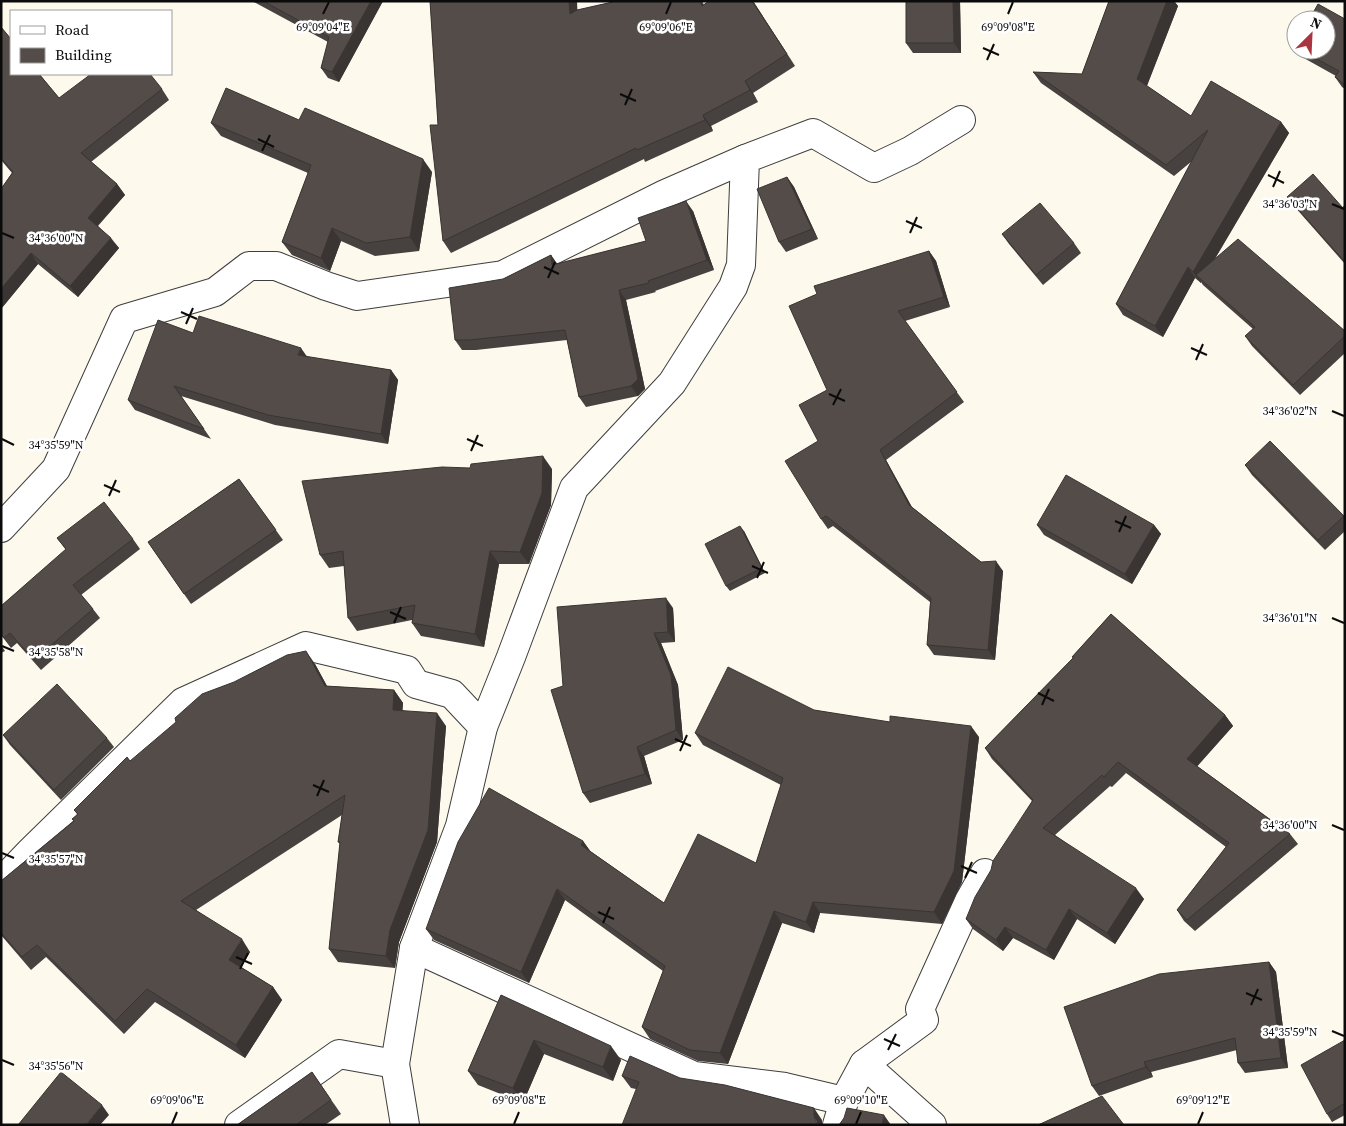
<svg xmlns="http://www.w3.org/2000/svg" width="1346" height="1126" viewBox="0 0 1346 1126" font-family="'Source Serif 4',serif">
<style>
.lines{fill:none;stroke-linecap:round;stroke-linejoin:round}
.minor-casing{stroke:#3e3e3e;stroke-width:30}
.minor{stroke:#fff;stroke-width:28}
.wall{fill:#47413f}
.shaded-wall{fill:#3a3533}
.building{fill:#534c49;stroke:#3a3533}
.ticks{fill:none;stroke:#0b0b0b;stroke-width:2}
.ticks-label{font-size:12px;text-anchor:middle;fill:#0b0b0b;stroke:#fff;stroke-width:5;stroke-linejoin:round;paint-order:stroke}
</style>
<rect width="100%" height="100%" fill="#fdf9ec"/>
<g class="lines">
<defs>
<g id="minor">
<polyline points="1,528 56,469 124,319 215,292 249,266 276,266 326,286 357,296 503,275 665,194 745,159"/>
<polyline points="1,882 30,852 183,702 306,646 407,670 416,684 452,694 483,727"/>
<polyline points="414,948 694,1076 785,1087 844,1101"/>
<polyline points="864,1064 932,1125"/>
<polyline points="239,1125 339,1054 395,1064"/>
<polyline points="405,1125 395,1064 414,948 460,826 483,727 511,657 574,488 672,383 733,287 741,265 745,159 813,133 874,168 910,151 961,120"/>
<polyline points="837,1125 844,1101 864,1064 924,1020 920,1009 969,901 985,873"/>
</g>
</defs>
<!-- minor casing -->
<use href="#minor" class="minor-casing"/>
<!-- minor -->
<use href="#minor" class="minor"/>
</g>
<!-- wall -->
<g class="wall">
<polygon points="252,1 383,1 339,82 328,78 321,68 328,42"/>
<polygon points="430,1 577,1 577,10 617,1 702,1 704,5 753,1 795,66 753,93 758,102 711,126 713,131 645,162 644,159 451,253 443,241 438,125"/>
<polygon points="906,1 960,1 961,53 913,53 906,43"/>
<polygon points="1109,1 1174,1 1178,6 1147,86 1191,116 1281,122 1289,133 1215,259 1345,331 1345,353 1300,395 1252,346 1245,336 1253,329 1203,285 1201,282 1201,283 1195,278 1163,337 1123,315 1116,304 1192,161 1174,176 1041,83 1033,72 1082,74"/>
<polygon points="1345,19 1345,89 1342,87 1335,77 1336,76 1302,57 1297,50 1326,50"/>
<polygon points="1,27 59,98 162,89 169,100 91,162 117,184 125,195 98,226 119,248 78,297 38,264 1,309 1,189 12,173 1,160"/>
<polygon points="299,120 432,172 419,251 375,256 341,241 330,271 292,255 282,242 308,173 221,136 211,123"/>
<polygon points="787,177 794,187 818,239 786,252 779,242"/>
<polygon points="1287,197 1343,208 1345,207 1345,264 1294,206"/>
<polygon points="693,211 714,270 655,291 656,292 626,300 645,389 638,396 586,407 579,397 567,340 476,350 462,350 455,340 503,279 551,255 557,264 646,241"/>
<polygon points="1002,234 1074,243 1081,253 1043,285 1009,244"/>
<polygon points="929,251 936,261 950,307 905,321 964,402 886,460 912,507 981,562 1003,571 995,660 934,655 927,645 930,602 833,526 828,529 821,519 818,441 827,390"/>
<polygon points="193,333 307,357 391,370 398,380 388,444 275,425 181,396 211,439 135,410 128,400"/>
<polygon points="1245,465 1344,516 1345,518 1345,531 1325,550 1252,475"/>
<polygon points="470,468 552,469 551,505 529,564 499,564 484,647 421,636 412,623 412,620 357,631 348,618 344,566 329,568 320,555"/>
<polygon points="239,479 283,540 191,604 148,542"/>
<polygon points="1037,525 1154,525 1161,534 1132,584 1044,535"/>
<polygon points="744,531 765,573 730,591 726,586"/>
<polygon points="57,538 133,539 140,549 81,595 93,609 100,618 41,670 17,643 11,648 1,635 1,606 66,550"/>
<polygon points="673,608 675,642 661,643 678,685 683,740 644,756 652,784 590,803 583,793 563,686"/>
<polygon points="1111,614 1225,715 1233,726 1197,766 1290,834 1298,844 1195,931 1184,921 1177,910 1226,847 1126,773 1112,787 1110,786 1055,835 1144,899 1115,944 1077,919 1054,960 1013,938 1003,951 973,929 966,919 1032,801 992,759 985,748 1073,658 1072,657"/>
<polygon points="1,645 5,651 1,653"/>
<polygon points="315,664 327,686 394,690 403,703 402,710 446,726 437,842 399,942 395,968 338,962 329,949 340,844 338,842 342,815 196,910 250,952 241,967 273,987 282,1000 245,1058 155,1002 124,1034 46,957 31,970 1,935 1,881 73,821 77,814 74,810 130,761"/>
<polygon points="814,710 979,737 962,882 942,924 820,913 814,933 782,923 728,1064 698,1061 650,1039 642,1027 663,971 565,900 529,983 434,940 426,929 583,841 590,851 664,903 756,863 781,785 703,745 695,733"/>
<polygon points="3,735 107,738 114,747 61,800 10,745"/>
<polygon points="1269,962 1276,972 1288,1068 1245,1073 1238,1063 1237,1050 1151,1072 1153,1077 1099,1096 1092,1086"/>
<polygon points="501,995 621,1060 613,1081 544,1054 523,1103 478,1085 468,1071"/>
<polygon points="1345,1040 1345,1115 1332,1122 1327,1114"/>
<polygon points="312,1072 341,1114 325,1125 237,1125"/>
<polygon points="622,1076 680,1078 822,1120 636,1089 631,1088"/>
</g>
<!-- shaded-wall -->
<g class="shaded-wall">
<polygon points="371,1 383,1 339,82 332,72"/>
<polygon points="569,1 577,1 578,26 570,14"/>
<polygon points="752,1 753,1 795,66 787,54"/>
<polygon points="953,1 960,1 961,53 954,43"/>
<polygon points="1167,1 1174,1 1178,6 1145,90 1137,79"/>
<polygon points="745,81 753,93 758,102 750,90"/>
<polygon points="703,115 711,126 713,131 705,120"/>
<polygon points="1281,122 1289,133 1202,280 1196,275 1201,282 1201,283 1193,272"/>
<polygon points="423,159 432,172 419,251 410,237"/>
<polygon points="787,177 794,187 818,239 812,229"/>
<polygon points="117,184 125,195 95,228 88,218"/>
<polygon points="686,201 693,211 714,270 707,260"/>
<polygon points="332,228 341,241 330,271 321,258"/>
<polygon points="111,238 119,248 78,297 70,286"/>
<polygon points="929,251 936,261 950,307 944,297"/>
<polygon points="31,253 38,264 1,309 1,289"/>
<polygon points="551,255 558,265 552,265"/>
<polygon points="1188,267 1195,278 1163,337 1155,326"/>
<polygon points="619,290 626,300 645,389 638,396 631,386"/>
<polygon points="301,348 308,358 298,355"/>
<polygon points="391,370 398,380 388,444 381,434"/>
<polygon points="880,450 886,460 916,515 909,505"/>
<polygon points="543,456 552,469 551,505 529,564 520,552"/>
<polygon points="1154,525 1161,534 1132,584 1125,574"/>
<polygon points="740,526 744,531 765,573 762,568"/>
<polygon points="490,551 499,564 484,647 475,634"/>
<polygon points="996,561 1003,571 995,660 988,650"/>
<polygon points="666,598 673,608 675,642 668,632"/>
<polygon points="654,633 661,643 678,685 683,740 676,730"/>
<polygon points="306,651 315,664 334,699 325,686"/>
<polygon points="394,690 403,703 402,722 393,710"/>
<polygon points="437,713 446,726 437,842 399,942 395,968 386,956 390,930"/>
<polygon points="1225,715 1233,726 1194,770 1187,759"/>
<polygon points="971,726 979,737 962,882 942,924 934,912"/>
<polygon points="637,747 644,756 652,784 645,774"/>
<polygon points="583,841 591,852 581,845"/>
<polygon points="1136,888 1144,899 1115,944 1107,933"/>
<polygon points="557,889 565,900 529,983 521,972"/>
<polygon points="813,902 820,913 814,933 806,922"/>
<polygon points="1069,909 1077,919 1054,960 1046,950"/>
<polygon points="774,911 782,923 728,1064 720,1053"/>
<polygon points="1005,927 1013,938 1003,951 996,940"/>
<polygon points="242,939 250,952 238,973 229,960"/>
<polygon points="1269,962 1276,972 1288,1068 1281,1058"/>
<polygon points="273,987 282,1000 245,1058 236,1045"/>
<polygon points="534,1040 544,1054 523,1103 513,1088"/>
<polygon points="611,1046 621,1060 613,1081 603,1067"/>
<polygon points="1144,1062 1151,1072 1153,1077 1146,1067"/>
<polygon points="102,1105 109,1115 100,1125 86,1125"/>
<polygon points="814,1108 822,1120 822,1125 818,1125 814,1116"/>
<polygon points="884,1115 891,1125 883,1125 882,1124"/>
</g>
<!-- building -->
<g class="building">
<polygon points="263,1 371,1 332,72 321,68 329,37"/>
<polygon points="430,1 569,1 570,14 577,10 617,1 700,1 702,6 709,1 752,1 787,54 745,81 750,90 703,115 705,120 637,150 636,148 443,241 430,125 438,125"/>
<polygon points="906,1 953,1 954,43 906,43"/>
<polygon points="1109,1 1167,1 1137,79 1191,116 1211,81 1281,122 1193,272 1188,267 1155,326 1116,304 1208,130 1166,165 1033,72 1082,74"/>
<polygon points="1318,4 1345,19 1345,85 1335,77 1339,71 1300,50 1326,50 1326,20 1309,20"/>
<polygon points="1,27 11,39 11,74 39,74 59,98 91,74 150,74 162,89 81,153 117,184 88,218 111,238 70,286 31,253 1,289 1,189 13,172 1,158"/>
<polygon points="226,88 299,120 305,108 423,159 410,237 366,243 332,228 321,258 282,242 311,165 211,123"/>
<polygon points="1313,174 1343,208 1344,206 1345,207 1345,262 1287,197"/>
<polygon points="787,177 812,229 779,242 757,189"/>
<polygon points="686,201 707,260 648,281 649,283 619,290 638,379 631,386 579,397 565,330 469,340 455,340 449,288 503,279 551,255 552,265 646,241 638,218"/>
<polygon points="1040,203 1074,243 1036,275 1002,234"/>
<polygon points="1238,239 1345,331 1345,336 1293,385 1245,336 1255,327 1196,275"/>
<polygon points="929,251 944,297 898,311 957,392 880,450 909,505 981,562 996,561 988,650 927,645 931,598 826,516 821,519 785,461 818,441 799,405 827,390 789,306 817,294 814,286"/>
<polygon points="199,316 301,348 298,355 391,370 381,434 268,415 174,386 204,429 128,400 158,320 193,333"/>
<polygon points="1270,441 1344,516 1318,540 1245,465"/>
<polygon points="543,456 542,493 520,552 490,551 475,634 412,623 415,605 348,618 343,551 320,555 302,481 442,467 470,468 471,464"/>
<polygon points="1066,475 1154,525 1125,574 1037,525"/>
<polygon points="239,479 276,530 184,594 148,542"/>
<polygon points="104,502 133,539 73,585 93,609 34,660 10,633 4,638 1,634 1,606 66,549 57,538"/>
<polygon points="740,526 762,568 726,586 705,544"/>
<polygon points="666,598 668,632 654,633 671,675 676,730 637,747 645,774 583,793 551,690 563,686 557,607"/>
<polygon points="1111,614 1225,715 1187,759 1290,834 1187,920 1177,910 1229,843 1118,762 1104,777 1102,775 1043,828 1136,888 1107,933 1069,909 1046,950 1005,927 996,940 966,919 975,897 991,870 993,861 1033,800 985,748 1074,657 1072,657"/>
<polygon points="306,651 325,686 394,690 393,710 437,713 428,830 390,930 386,956 329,949 340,842 338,842 345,795 181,901 242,939 229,960 273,987 236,1045 147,989 115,1021 37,945 22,957 1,933 1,881 74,821 72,819 78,814 74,810 127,757 130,761 176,722 175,718 202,694 234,682 287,655"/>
<polygon points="728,667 814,710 890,722 890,716 971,726 954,871 934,912 813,902 806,922 774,911 720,1053 690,1050 642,1027 665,966 557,889 521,972 426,929 458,842 489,788 583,841 581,845 664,903 698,834 756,863 783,778 695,733"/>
<polygon points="57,684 107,738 54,790 3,735"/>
<polygon points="1269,962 1281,1058 1238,1063 1235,1038 1144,1062 1146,1067 1092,1086 1064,1007 1159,974"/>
<polygon points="501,995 611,1046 603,1067 534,1040 513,1088 468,1071"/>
<polygon points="1345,1040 1345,1103 1327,1114 1301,1065"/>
<polygon points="630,1056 680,1078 725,1085 814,1108 814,1116 817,1124 819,1125 622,1125 639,1082 622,1076"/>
<polygon points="61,1072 102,1105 86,1125 18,1125"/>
<polygon points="312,1072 331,1100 296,1125 237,1125"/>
<polygon points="1102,1096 1124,1125 1038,1125"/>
<polygon points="847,1108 884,1115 882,1124 884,1125 839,1125 844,1118"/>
</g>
<!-- ticks -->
<path class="ticks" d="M323,14L329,2M666,14L671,2M1008,14L1013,2M983,48L999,55M987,60L994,44M620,94L636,101M625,105L632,89M258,139L274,147M262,151L270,135M1268,175L1284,183M1273,187L1280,171M1332,204L1344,209M906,221L922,228M2,233L14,238M910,233L917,217M544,267L559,274M548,278L555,262M181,312L197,319M186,324L193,308M1191,348L1207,355M1196,360L1203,344M829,394L845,401M833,405L841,389M1332,411L1344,416M2,439L14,445M467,439L483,446M471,451L478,435M104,485L120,492M109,496L116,480M1115,521L1131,528M1119,532L1126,516M752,566L768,573M757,578L764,562M390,612L406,619M1332,618L1344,623M394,623L401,607M2,646L14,651M1038,693L1054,701M1042,705L1049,689M675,739L691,746M680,751L687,735M313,785L329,792M317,796L324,780M1332,825L1344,830M2,853L14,858M961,866L977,873M965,878L972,862M598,912L614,919M603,923L610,907M236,957L252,964M240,969L248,953M1246,993L1262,1000M1251,1005L1258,989M1332,1031L1344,1036M884,1039L900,1046M888,1050L896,1034M2,1060L14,1065M172,1124L177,1112M514,1124L519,1112M856,1124L861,1112M1198,1124L1203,1112"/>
<g class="ticks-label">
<text x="323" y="31">69°09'04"E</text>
<text x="666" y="31">69°09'06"E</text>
<text x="1008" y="31">69°09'08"E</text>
<text x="1290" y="208">34°36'03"N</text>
<text x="56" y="242">34°36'00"N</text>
<text x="1290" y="415">34°36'02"N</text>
<text x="56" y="449">34°35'59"N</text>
<text x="1290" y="622">34°36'01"N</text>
<text x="56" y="656">34°35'58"N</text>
<text x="1290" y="829">34°36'00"N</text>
<text x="56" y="863">34°35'57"N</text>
<text x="1290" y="1036">34°35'59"N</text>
<text x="56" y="1070">34°35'56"N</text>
<text x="177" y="1104">69°09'06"E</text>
<text x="519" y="1104">69°09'08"E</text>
<text x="861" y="1104">69°09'10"E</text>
<text x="1203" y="1104">69°09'12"E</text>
</g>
<!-- border -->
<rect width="1346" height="1126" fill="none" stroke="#0b0b0b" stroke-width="5"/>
<!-- legend -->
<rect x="10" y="10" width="162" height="65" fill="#ffffff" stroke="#9d9d9d"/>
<rect x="20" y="26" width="25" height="8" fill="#ffffff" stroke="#9d9d9d"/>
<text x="55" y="35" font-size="15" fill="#0b0b0b">Road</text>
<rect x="20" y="48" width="25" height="15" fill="#534c49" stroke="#9d9d9d"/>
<text x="55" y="60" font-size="15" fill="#0b0b0b">Building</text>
<!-- north arrow -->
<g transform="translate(1311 35) rotate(24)"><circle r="24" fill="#ffffff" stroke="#9d9d9d"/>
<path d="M0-4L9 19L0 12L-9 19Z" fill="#aa343f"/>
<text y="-8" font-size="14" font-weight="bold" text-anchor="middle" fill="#0b0b0b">N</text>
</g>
</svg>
